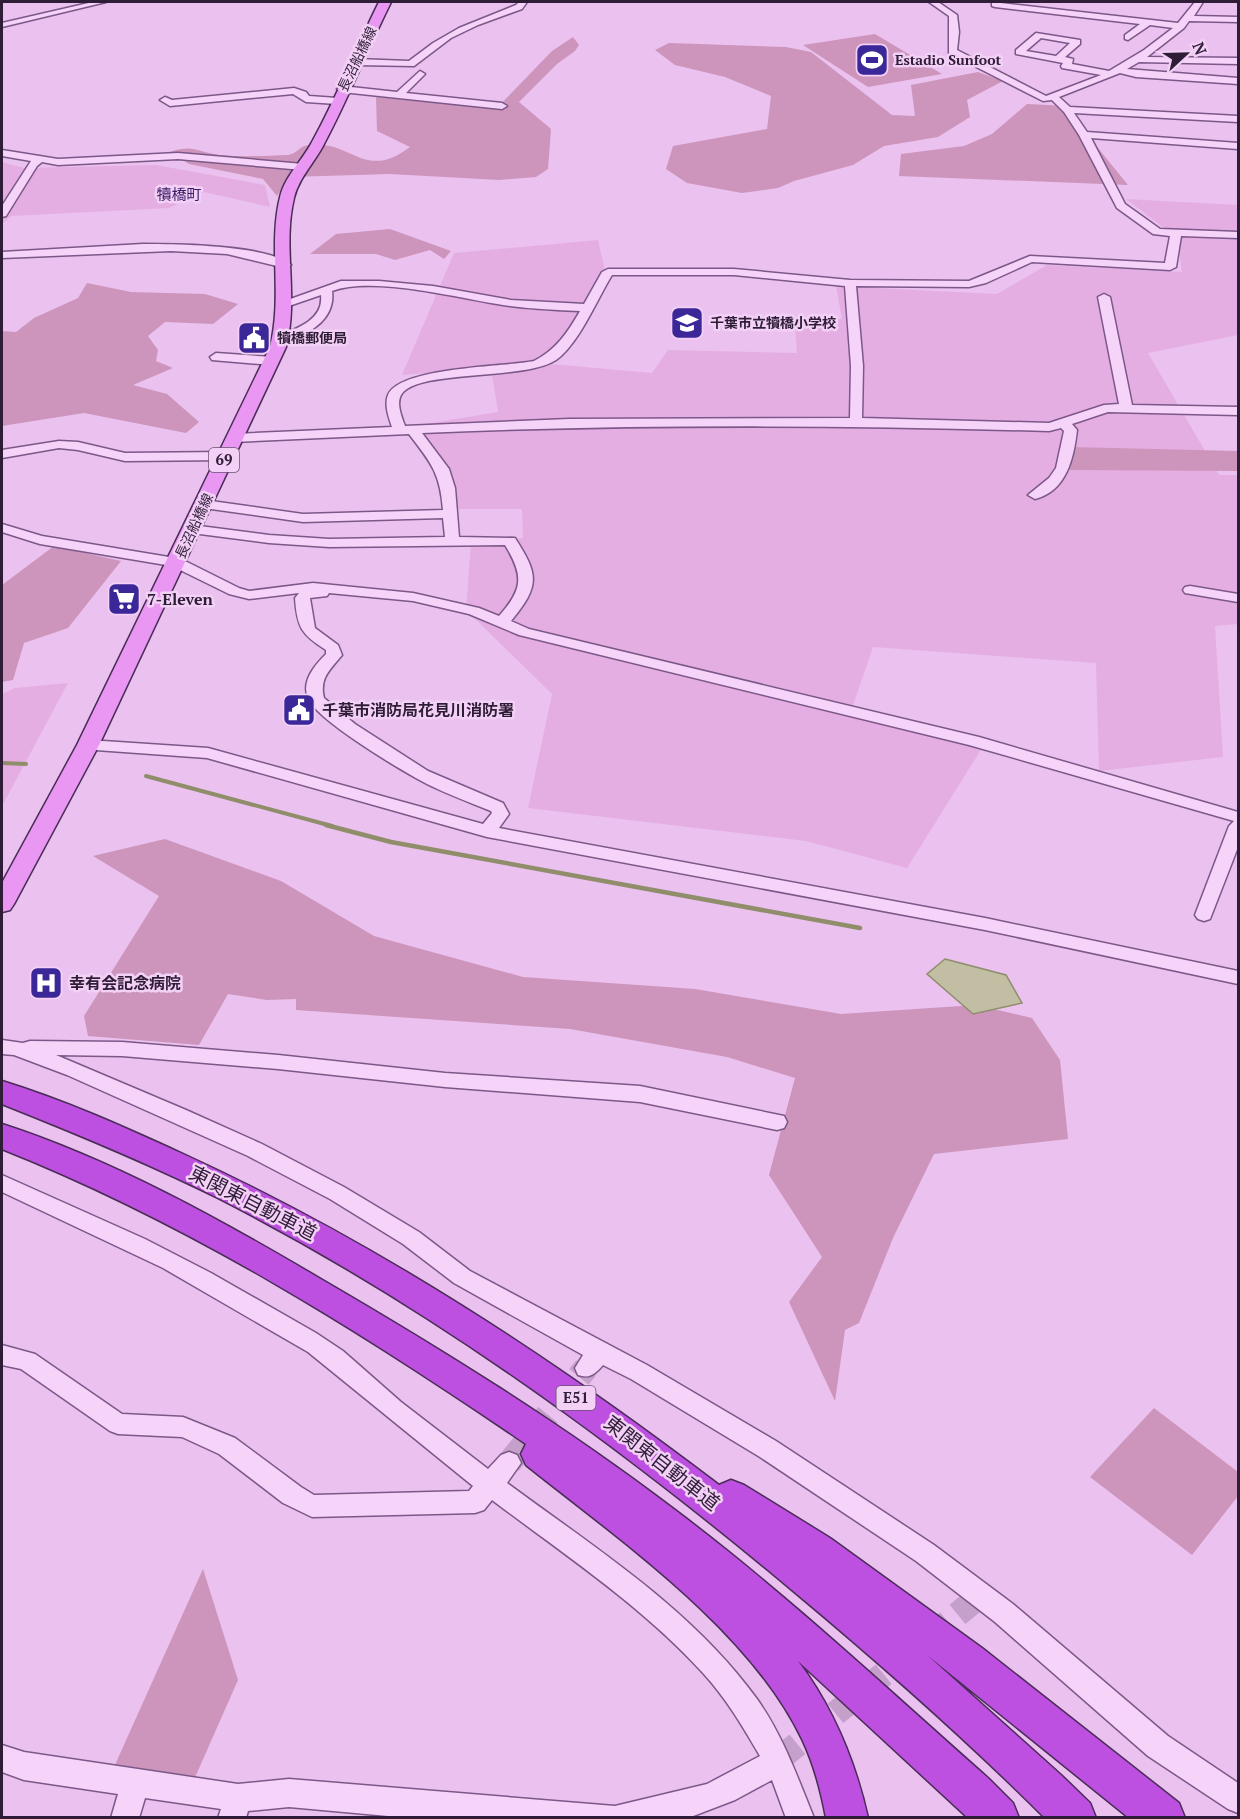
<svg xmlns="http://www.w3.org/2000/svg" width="1240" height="1819" viewBox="0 0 1240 1819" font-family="'PT Serif','Noto Sans JP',serif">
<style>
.farmland{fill:#e5aee3}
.green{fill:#cd95bb}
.water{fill:#c1bea4;stroke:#8f8d6a;stroke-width:1.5}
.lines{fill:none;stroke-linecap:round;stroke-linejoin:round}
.stream-far1{stroke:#8f8d6a;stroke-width:4}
.stream{stroke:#8f8d6a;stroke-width:4.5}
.minor-tunnel{stroke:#c5a0ca;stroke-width:25;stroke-dasharray:25 12;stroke-linecap:butt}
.minor-casing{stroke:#7b5888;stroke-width:3}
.major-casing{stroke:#482d56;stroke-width:3}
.highway-casing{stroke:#482d56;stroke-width:3}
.minor{fill:#f6d4f9;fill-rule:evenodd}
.major{fill:#e997f3;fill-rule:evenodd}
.highway{fill:#bd4fe1;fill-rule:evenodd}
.labels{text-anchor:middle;stroke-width:5;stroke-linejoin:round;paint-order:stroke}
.far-street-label{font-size:14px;fill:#2f1d38;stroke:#f3d0f6}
.far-poi-label{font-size:14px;font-weight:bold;fill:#2f1d38;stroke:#f3d0f6;text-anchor:start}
.far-neighbourhood-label{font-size:15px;fill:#391b65;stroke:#f3d0f6}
.shield{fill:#f3d0f6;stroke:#6a5371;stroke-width:1.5}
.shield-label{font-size:15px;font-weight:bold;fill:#2f1d38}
.poi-label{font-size:16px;font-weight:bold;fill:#2f1d38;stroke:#f3d0f6;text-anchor:start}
.near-street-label{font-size:20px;fill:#2f1d38;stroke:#f3d0f6}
</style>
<rect width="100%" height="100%" fill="#eac1ef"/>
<!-- farmland -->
<g class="farmland">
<polygon points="2,162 24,168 156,165 265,185 270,207 204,192 169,208 11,216 2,224"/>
<polygon points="1126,199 1238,205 1238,335 1148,353 1219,475 1238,475 1238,624 1215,626 1223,757 1099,771 1096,663 873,647 851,711 982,748 907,868 806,841 528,808 552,694 466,610 471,543 523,538 522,509 459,509 419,425 498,412 491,368 402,375 454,253 598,240 605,271 551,364 652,373 668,350 797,353 795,326 842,319 836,286 997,294 1047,265 1182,272 1177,238"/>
<polygon points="68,683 2,806 2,694 15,688"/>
</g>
<!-- green -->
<g class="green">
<polygon points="875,34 942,74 868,87 803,45"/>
<path d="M573,37L579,45L575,51L557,64L519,102L551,129L548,169L536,177L499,180L390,174L289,177L277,196L263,179L189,164L170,152C194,144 197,152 219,155C241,157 266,156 288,155C296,154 300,146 308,145C352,139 364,182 410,147L377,131L376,97L496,109L552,51Z"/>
<polygon points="669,43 786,47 811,52 892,115 915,116 911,85 978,72 1003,81 967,100 970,117 938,137 884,146 853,165 794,181 778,188 742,193 687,183 666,169 673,146 767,129 771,96 725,77 675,65 655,50"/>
<polygon points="1027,104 1067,106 1080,126 1128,185 899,176 901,154 964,146 992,134"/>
<polygon points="390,229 451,251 444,259 430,250 395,260 376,254 310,254 336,234"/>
<polygon points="87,283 131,292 205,294 238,304 213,324 165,322 148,336 158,350 156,361 173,368 133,385 167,394 199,422 186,433 84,413 2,426 2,331 16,332 34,318 78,298"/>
<polygon points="1071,447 1238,451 1238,471 1067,470"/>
<polygon points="54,546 121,561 68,628 24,643 13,680 2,682 2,585"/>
<polygon points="165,839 281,881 374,936 523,977 695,989 841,1014 976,1005 1032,1018 1060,1060 1068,1139 934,1154 893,1238 859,1323 845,1330 835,1401 789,1302 822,1257 769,1175 795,1078 727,1057 570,1029 296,1010 296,999 267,1000 228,994 199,1045 88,1036 84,1016 159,896 93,856"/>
<polygon points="1154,1408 1238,1472 1238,1496 1192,1555 1090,1477"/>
<polygon points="203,1569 238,1680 193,1782 114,1767"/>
</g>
<!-- water -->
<polygon class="water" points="945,959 1006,975 1022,1003 973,1014 927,974"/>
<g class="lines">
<!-- stream-far1 -->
<g class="stream-far1">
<polyline points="2,763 26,764"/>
<polyline points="146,776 332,826"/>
</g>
<!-- stream -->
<polyline class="stream" points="326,825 391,842 860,928"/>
<!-- minor-tunnel -->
<g class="minor-tunnel">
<polyline points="509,1463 586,1368"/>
<polyline points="929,1638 981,1595"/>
<polyline points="778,1760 905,1657"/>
</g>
<defs>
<g id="minor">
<polygon points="93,2 106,2 2,27 2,23"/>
<polygon points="519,2 527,2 522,9 478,25 451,38 414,66 356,65 352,62 356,59 409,61 433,43 459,28 516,5"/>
<path d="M929,2H938L957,15L959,32L957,50L1046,96L1101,75L1062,68L1061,66L1063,63L1016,54V50L1036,33L1080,40V44L1065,57L1073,59L1072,64L1109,71L1144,50L1173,28L1150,25L1128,40L1125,39V35L1140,24L995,7L992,6V2L1178,23L1195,2H1203L1194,16L1238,17V22L1189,21L1184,28L1147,57L1238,58V64L1139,62L1127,69L1238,78V84L1136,77L1120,73L1059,97L1070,107L1238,116V122L1074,113L1087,132L1238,143V149L1091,138L1125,204L1160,229L1238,232V238L1181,236L1176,267L1170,270L1032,262L986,283L969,287L856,286L863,366L862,418L1049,423L1104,405L1119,404L1098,297L1104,294L1110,297L1132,405L1238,407V415L1108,412L1072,424L1077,430C1074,457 1067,491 1035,499L1028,495L1049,478L1056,468L1064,431L1061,428L1049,431C840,425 631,424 422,433L449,469L455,488L459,537L515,538C539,575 540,586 511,621L529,629L979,737L1238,812V847L1210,919L1204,921L1198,919L1195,915L1229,826L1234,821L969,745L519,635L469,614L413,601L329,593L327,596L310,598L315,628L338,645L342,655C330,670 319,678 324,698L355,724L428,771L503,803L509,814L499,828L985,918L1238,971V984L985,930L487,837L207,758L82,749L80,745L88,740L208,748L483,824L492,813L491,811C469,802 447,794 427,784C404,772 316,720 308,698C301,681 315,665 326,654V650C301,634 297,627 295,598L299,593L249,599L229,594L172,566L40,544L2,532V524L42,536L181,559L239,588L249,591L313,583L413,593L479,608L499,616C523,589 524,576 505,545L329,547L269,543L192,533L185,529L192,525L269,535L329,539L445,537L443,518L303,522L204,508L197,504L204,500L303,514L443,510C440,472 431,463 409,434L234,442L228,438L234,434L392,427C389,418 384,405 388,395C400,367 504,367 534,361C556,350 568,332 580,311C557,310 533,309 510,306C464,300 375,275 332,291C336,321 306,336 281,343L275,339L277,336C296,329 324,320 321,295L286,307L282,306V302L341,281H379L433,286L511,300L584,304L602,272L608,269H734L850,280L969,281L1030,256L1165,263L1170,236L1153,234L1117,208L1079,135L1064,112L1052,100L1043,101L949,53V16ZM1041,38L1070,43L1056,56L1026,51ZM612,275H734L845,286L851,366L850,418L569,419L405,426C402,418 396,404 401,395C416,369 524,381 556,360C579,344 597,299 612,275Z"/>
<polygon points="420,71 425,74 406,93 502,103 507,106 502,109 342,92 337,89 342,86 397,92"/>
<polygon points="294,88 306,92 309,96 337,98 342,101 337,104 306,102 293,94 170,106 160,100 165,97 172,100"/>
<polygon points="2,150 58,159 178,153 303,164 308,167 303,170 178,159 58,165 42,162 37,166 6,216 2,217 2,206 31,161 2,156"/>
<path d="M143,244C175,244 268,245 291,265L285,268L227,254L171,251L2,258V252Z"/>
<polygon points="216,353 272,357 278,361 272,365 212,360 210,357"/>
<polygon points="59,441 78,442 125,453 226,452 233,456 226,460 125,461 78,450 59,448 2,458 2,450"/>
<polygon points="1190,586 1238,594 1238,602 1185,593 1183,590 1185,587"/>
<path d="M2,1040L23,1043L30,1041L122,1042L278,1055L445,1073L640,1086L784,1116L787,1122L784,1128L777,1130L640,1102L445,1087L278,1069L122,1056L56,1055L186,1110L262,1144L344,1187L419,1232L470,1271L647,1365L776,1441L934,1545L1013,1604L1168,1736L1238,1783V1813L1228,1809L1148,1756L995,1622L916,1561L760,1457L631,1379L603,1365C595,1374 590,1379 578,1375L575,1368L583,1355L454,1283L403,1244L330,1199L248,1156L67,1075L14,1055L2,1054Z"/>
<path d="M2,1175L145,1239L211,1273L316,1333L343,1351L401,1402L488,1469L501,1455L509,1452L517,1455L521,1463L507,1483C595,1548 692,1609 757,1699C783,1736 797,1776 814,1818H786L772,1780L735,1800L688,1818H410L289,1807L248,1811L246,1818H218L221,1809L145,1798L139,1818H111L118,1794L24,1780L2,1772V1745L24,1752L238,1784L289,1779L615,1806L707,1784L760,1756C743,1727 726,1698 703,1673C642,1606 565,1555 492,1500L484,1510L475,1513L312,1517L283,1503L219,1454L182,1437L118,1434L110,1431L21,1369L2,1365V1345L35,1354L122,1414L183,1417L235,1438L301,1487L314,1495L469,1491L473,1486L308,1352L163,1268L2,1192Z"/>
</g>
<path id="major" d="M379,2H391C368,48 349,97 325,142C316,161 299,177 294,198C282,247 299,296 286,347L99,745L14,904L10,910L2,912V883L77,745L270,347C283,296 268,246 280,197C285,176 302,161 312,142C337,97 356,48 379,2Z"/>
<g id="highway">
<path d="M2,1081C64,1100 124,1127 183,1154C375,1242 551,1357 719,1485L731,1480L744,1485L830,1538L982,1648L1179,1803L1185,1818H1129L927,1655L1061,1775L1090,1803L1096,1818H1045C966,1739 883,1666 798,1595C618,1444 428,1305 218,1198C148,1163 75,1133 2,1104Z"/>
<path d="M2,1124C113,1160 219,1219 319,1278C441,1349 562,1424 675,1510C784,1592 885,1687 988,1778L1013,1803L1019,1818H968L798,1661C833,1708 855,1760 868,1818H826C821,1791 814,1764 802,1739C749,1629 621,1541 526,1465L521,1454L526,1444C361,1331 188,1223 2,1149Z"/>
</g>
</defs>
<!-- minor casing -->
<use href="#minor" class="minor-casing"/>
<!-- major casing -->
<use href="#major" class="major-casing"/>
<!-- highway casing -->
<use href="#highway" class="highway-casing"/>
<!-- minor -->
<use href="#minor" class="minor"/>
<!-- major -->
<use href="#major" class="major"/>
<!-- highway -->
<use href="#highway" class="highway"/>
</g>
<!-- icons -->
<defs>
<symbol id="stadium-square" viewBox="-11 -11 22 22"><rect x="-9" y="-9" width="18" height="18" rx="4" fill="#3c2799" stroke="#f3d0f6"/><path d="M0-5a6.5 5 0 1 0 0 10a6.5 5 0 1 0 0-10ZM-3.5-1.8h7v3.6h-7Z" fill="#fff"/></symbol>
<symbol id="school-square" viewBox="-11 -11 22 22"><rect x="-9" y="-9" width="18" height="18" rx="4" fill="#3c2799" stroke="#f3d0f6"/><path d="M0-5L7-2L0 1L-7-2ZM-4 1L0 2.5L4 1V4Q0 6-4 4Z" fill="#fff"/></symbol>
<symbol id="civic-square" viewBox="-11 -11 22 22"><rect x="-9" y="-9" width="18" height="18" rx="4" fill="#3c2799" stroke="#f3d0f6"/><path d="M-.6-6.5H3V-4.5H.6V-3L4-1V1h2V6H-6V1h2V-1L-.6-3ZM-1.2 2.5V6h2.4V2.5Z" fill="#fff"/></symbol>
<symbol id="supermarket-square" viewBox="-11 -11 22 22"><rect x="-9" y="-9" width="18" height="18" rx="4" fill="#3c2799" stroke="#f3d0f6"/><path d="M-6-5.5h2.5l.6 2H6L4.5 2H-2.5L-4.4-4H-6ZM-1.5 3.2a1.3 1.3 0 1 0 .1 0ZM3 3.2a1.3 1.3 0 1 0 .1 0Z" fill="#fff"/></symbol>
<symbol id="hospital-square" viewBox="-11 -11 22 22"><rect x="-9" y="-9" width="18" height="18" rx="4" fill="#3c2799" stroke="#f3d0f6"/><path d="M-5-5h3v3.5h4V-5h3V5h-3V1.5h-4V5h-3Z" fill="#fff"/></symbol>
</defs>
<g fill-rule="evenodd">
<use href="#stadium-square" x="853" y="41" width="38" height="38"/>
<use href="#school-square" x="668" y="304" width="38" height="38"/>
<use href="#civic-square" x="235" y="319" width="38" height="38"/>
<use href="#supermarket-square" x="105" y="580" width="38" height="38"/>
<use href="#civic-square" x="280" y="691" width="38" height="38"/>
<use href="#hospital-square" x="27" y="964" width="38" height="38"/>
</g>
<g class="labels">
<!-- far-street labels -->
<g class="far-street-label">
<text transform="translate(357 59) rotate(-64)" y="5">長沼船橋線</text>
<text transform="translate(194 526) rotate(-65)" y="5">長沼船橋線</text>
</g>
<!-- far-poi labels -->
<g class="far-poi-label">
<text x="895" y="65">Estadio Sunfoot</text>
<text x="710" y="328">千葉市立犢橋小学校</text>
<text x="277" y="343">犢橋郵便局</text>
</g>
<!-- far-neighbourhood labels -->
<g class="far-neighbourhood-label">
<text x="179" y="200">犢橋町</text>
</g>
<!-- shield labels -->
<g class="shield">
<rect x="209" y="448" width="30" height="24" rx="4.5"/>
<rect x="556.5" y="1386" width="39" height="24" rx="4.5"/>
</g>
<g class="shield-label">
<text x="224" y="465">69</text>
<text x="576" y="1403">E51</text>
</g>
<!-- poi labels -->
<g class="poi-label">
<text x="147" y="605">7-Eleven</text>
<text x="322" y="716">千葉市消防局花見川消防署</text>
<text x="69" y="989">幸有会記念病院</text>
</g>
<!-- near-street labels -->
<g class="near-street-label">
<text transform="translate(253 1203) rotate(27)" y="7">東関東自動車道</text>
<text transform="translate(662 1463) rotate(38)" y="7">東関東自動車道</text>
</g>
</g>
<!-- border -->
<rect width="1240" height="1819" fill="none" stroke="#2f1d38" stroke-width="6"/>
<!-- north arrow -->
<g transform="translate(1186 54) rotate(68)" stroke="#f3d0f6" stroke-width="4.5" paint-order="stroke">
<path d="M0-4.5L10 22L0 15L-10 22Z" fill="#2f1d38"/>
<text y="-9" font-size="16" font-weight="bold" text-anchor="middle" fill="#2f1d38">N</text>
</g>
</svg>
